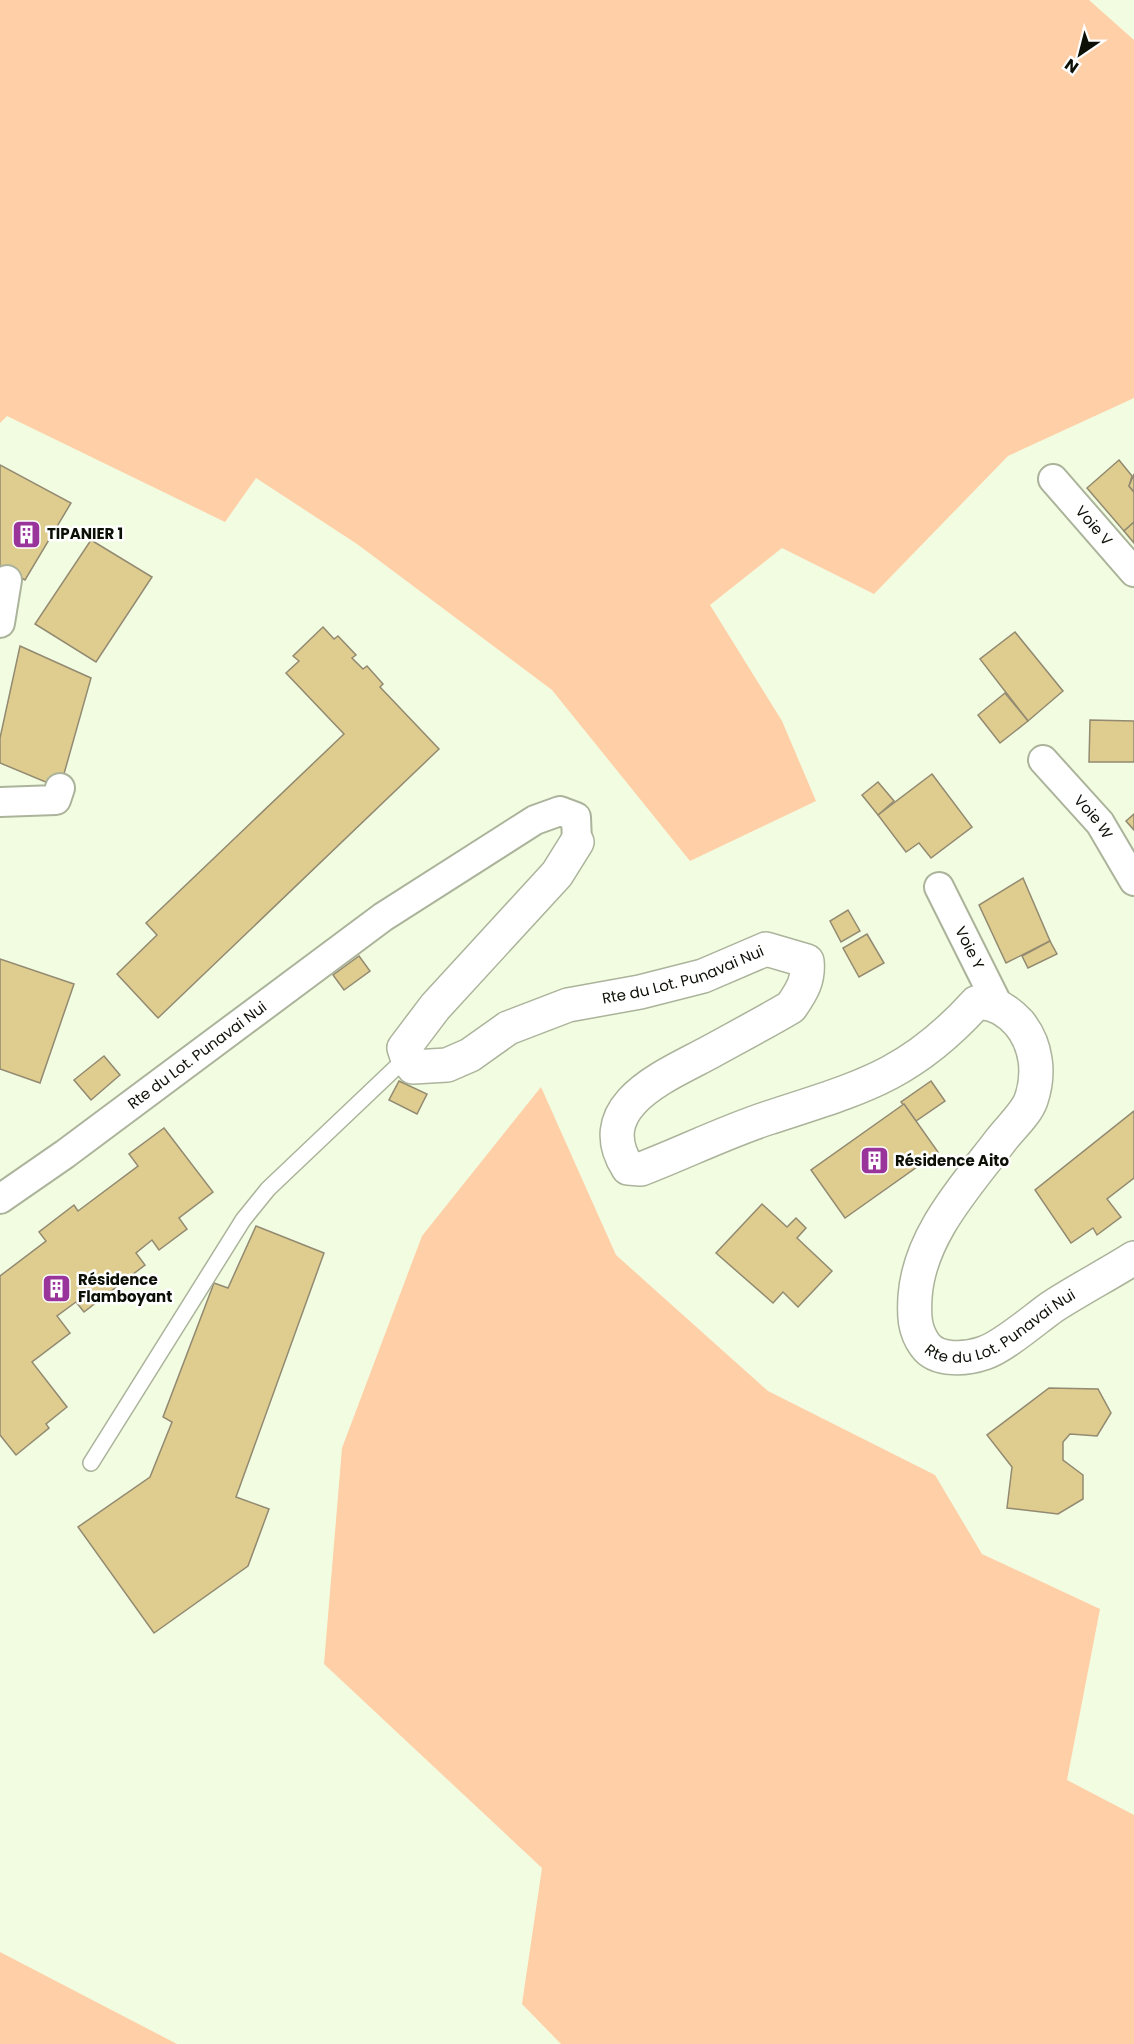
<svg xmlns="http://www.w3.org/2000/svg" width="1134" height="2044" viewBox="0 0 1134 2044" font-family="Poppins,sans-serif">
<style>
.green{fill:#ffcfa7}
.building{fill:#dfcc8f;stroke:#928a71;stroke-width:1.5}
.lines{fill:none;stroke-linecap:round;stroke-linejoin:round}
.service-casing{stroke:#abb49b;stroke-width:18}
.minor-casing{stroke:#abb49b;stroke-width:32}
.secondary-casing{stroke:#abb49b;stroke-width:36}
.service{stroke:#fff;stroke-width:15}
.minor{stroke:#fff;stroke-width:28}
.secondary{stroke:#fff;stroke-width:33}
.labels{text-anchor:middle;stroke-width:5;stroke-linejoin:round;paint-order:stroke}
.street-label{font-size:15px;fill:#0d1007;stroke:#fff}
.poi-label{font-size:15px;font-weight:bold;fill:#0d1007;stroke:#fff;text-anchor:start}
</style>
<rect width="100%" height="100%" fill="#f2fce1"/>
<!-- green -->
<g class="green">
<polygon points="0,0 1089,0 1134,40 1134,398 1008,456 874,594 782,548 710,605 782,721 816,801 690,861 552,690 357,544 256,478 225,522 7,416 0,423"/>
<polygon points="541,1087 616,1255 768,1391 935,1475 982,1554 1100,1609 1067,1780 1134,1815 1134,2044 561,2044 522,2004 542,1868 324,1664 342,1448 422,1236"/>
<polygon points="0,1952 177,2044 0,2044"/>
</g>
<!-- building -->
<g class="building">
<polygon points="1119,460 1132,476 1129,486 1134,492 1134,522 1124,531 1087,488"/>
<polygon points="0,465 71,503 25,580 0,566"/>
<polygon points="1134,474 1134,492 1129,486"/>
<polygon points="1134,522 1134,543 1124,531"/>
<polygon points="91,540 152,577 96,662 35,624"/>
<polygon points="323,627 334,639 338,636 356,655 352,658 363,669 367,666 383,684 380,687 439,749 158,1018 117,974 157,935 146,923 344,734 286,673 299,661 293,656"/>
<polygon points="1015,632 1063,691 1028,721 980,659"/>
<polygon points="20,646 91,678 60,788 0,763 0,738"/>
<polygon points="1005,693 1028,721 1000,743 978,715"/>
<polygon points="1090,720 1134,721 1134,762 1089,762"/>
<polygon points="932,774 972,827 931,858 919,843 906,852 878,815"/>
<polygon points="878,782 894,801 878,815 862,795"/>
<polygon points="1134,814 1134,830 1126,821"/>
<polygon points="1023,878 1050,941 1006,963 979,905"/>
<polygon points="848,910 860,931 841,942 830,921"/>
<polygon points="867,934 884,963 859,977 843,948"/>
<polygon points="1050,941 1057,954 1028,968 1022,956"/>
<polygon points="359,956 370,971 344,990 333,975"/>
<polygon points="0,959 74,984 40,1083 0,1069"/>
<polygon points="104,1056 120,1075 91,1100 74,1080"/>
<polygon points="399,1081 427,1094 417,1114 389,1100"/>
<polygon points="931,1081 945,1101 916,1121 901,1102"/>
<polygon points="904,1104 938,1152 845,1218 811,1170"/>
<polygon points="1134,1111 1134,1178 1107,1199 1121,1217 1097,1235 1093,1228 1071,1243 1035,1190"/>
<polygon points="164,1128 213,1192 179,1218 187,1229 159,1250 152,1240 136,1253 145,1265 84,1312 76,1302 57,1316 70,1333 32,1362 67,1407 46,1424 49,1428 16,1455 0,1435 0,1276 46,1241 39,1232 74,1205 78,1211 138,1166 129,1154"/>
<polygon points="762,1204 787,1227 796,1218 806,1228 797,1238 832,1271 798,1307 783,1292 773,1303 716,1253"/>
<polygon points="256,1226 324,1253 236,1497 269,1509 248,1566 154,1633 78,1527 150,1477 172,1422 163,1417 214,1283 228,1288"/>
<polygon points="1049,1388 1098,1389 1111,1413 1097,1436 1070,1434 1063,1442 1063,1460 1083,1475 1083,1499 1058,1514 1007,1508 1012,1467 987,1435"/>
</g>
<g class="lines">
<defs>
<polyline id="service" points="91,1463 243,1220 268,1189 407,1057"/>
<g id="minor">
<path id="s1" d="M1053,479L1134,572"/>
<polyline points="0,623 7,580"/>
<path id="s2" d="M1043,760L1100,823L1134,881"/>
<polyline points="0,802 56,800 60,788"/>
<path id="s3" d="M939,887L999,1007"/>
<path id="s4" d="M0,1199L65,1154L383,917L535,820L560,811L576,817L577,842"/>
</g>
<g id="secondary">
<path id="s5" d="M577,842L557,874L435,1007L404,1048L408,1060L413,1067L447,1065L470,1055L508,1028L568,1005L640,992L703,976L766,949L807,961C809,980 802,991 791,1007C764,1023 737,1037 710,1052C668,1075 588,1105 628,1168L641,1169C683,1153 725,1132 768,1118C859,1088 909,1077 976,1003C993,1001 1008,1011 1019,1023C1037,1045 1040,1074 1031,1100C1026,1114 1010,1128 1001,1140C966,1186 919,1236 915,1297C914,1315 914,1330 925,1345C937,1362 967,1359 984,1353C1003,1347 1035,1319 1052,1307C1078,1290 1107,1275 1134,1258"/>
</g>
</defs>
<!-- service casing -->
<use href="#service" class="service-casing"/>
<!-- minor casing -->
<use href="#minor" class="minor-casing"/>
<!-- secondary casing -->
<use href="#secondary" class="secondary-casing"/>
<!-- service -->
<use href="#service" class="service"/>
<!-- minor -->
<use href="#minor" class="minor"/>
<!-- secondary -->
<use href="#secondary" class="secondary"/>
</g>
<!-- icons -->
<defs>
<symbol id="building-square" viewBox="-11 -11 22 22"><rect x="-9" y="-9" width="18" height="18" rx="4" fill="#99359a" stroke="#fff"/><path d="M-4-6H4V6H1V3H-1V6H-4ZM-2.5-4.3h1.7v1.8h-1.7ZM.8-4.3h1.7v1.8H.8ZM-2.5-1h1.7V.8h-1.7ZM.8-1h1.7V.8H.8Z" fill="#fff"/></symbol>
</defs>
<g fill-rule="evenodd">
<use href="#building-square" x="10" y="518" width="33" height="33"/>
<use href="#building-square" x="858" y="1144" width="33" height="33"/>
<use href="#building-square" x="40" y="1272" width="33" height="33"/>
</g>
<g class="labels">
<!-- street labels -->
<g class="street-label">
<text dy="5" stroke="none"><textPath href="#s1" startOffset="62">Voie V</textPath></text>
<text dy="5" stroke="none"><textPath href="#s2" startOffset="76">Voie W</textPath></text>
<text dy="5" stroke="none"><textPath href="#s3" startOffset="68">Voie Y</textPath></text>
<text dy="5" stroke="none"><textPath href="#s5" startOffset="580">Rte du Lot. Punavai Nui</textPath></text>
<text dy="5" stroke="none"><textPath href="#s4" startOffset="244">Rte du Lot. Punavai Nui</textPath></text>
<text dy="5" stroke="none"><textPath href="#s5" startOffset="1910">Rte du Lot. Punavai Nui</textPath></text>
</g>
<!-- poi labels -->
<g class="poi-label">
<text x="47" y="539">TIPANIER 1</text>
<text x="895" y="1166">Résidence Aito</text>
<text x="78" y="1285">Résidence<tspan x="78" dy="17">Flamboyant</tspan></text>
</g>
</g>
<!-- north arrow -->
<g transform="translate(1080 54) rotate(215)" stroke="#ffffff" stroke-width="4.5" paint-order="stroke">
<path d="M0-4.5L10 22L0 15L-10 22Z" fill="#0d1007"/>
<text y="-9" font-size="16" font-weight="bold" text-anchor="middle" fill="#0d1007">N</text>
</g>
</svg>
